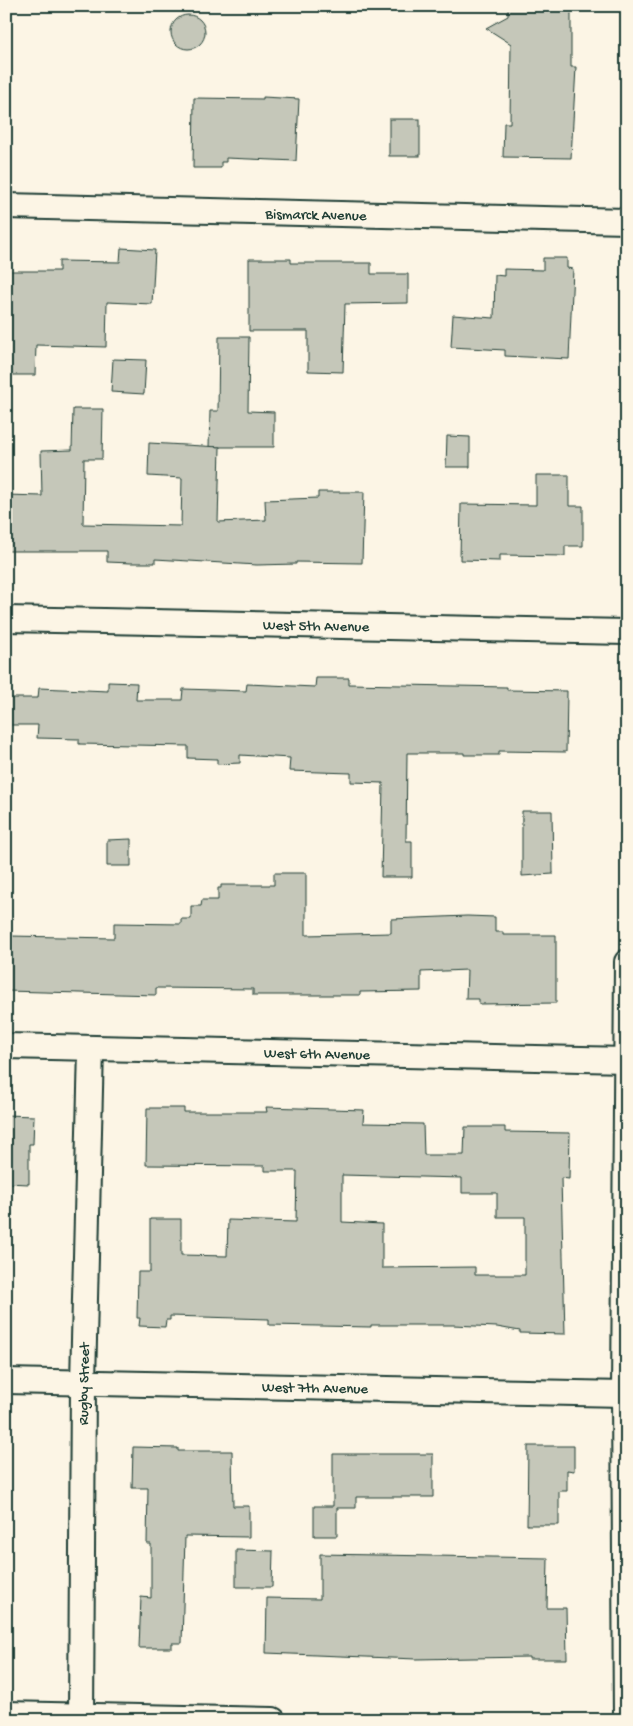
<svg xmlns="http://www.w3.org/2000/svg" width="633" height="1726" viewBox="0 0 633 1726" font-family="'Gochi Hand',sans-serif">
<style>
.building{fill:#c5c7b9;stroke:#1f3d34;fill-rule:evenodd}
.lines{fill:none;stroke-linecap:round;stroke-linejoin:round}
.minor-casing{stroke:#1f3d34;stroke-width:28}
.minor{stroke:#fcf5e5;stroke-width:24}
.labels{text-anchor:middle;stroke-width:4;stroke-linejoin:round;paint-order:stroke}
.street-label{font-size:15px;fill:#1f3d34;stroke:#fcf5e5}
</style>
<rect width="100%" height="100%" fill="#fcf5e5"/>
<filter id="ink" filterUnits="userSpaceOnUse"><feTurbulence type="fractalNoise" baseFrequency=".02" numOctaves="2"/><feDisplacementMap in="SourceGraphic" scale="10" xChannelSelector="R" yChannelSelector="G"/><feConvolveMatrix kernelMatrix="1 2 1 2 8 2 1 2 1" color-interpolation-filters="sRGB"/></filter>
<g filter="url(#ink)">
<!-- building -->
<g class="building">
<polygon points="508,6 571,6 571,67 576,67 571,158 503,157 504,123 510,123 511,44 486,28 508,16"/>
<circle cx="188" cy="32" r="17"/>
<polygon points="263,97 299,99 296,161 226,158 226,162 221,162 221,168 193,168 194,98 263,99"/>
<rect x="389" y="119" width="31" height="37"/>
<polygon points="121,248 155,250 152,304 107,302 106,347 36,345 35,375 6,375 6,271 59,271 59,261 120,262"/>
<polygon points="543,258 567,258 567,268 573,269 569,359 505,356 505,350 451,347 453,315 494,318 495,275 504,276 504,269 543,270"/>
<polygon points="249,259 291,259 291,263 371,263 371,274 408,274 408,303 345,304 343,372 308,371 308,331 249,331"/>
<polygon points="219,337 249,337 248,411 274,412 274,447 209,447 210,411 218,411"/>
<polygon points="113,359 146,360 144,394 111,392"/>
<polygon points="73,409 103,409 102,459 84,459 83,524 181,526 182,478 148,476 149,443 220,447 218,522 266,520 265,500 318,498 318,492 364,492 362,563 296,562 296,564 257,565 155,559 155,563 131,563 107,562 107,551 6,551 6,495 42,496 41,451 72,450"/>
<polygon points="447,436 470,437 470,467 446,467"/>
<polygon points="536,475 569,475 569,506 583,506 583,546 565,546 565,556 500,555 500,561 460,560 461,504 536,505"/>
<polygon points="316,678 349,678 349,684 507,687 507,690 567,691 566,752 499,751 499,755 464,755 464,753 407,753 406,841 412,841 412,877 381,877 383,783 351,782 351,773 289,771 290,758 240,755 240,763 217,764 217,759 188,758 188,746 79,744 79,739 37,738 38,725 6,725 6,698 38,698 39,688 108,691 108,682 137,683 136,700 182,700 183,689 246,691 247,684 315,687"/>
<polygon points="522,811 552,811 553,874 522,876"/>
<polygon points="131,839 131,866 107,866 107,840"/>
<polygon points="274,873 306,873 306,935 391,933 391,919 467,916 495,917 495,932 503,932 503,935 556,935 556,1003 479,1004 479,999 466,999 467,970 421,972 421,991 360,992 360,995 253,995 253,989 156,988 156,995 6,991 6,946 10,946 10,936 114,938 114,923 181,924 181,919 191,919 191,906 201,906 202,900 218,900 218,888 221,888 221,885 274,885"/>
<path d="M266,1107L364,1110L363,1123L423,1124L424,1155H464L465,1127H505V1132L570,1133L569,1179L561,1178L565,1334L520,1333V1331L497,1327L453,1325H371V1327L269,1325V1319L170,1316V1320H166L165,1327L139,1326L140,1318H137L138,1272H150V1219H181V1255L227,1256L228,1220L296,1222L297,1171H265V1166L146,1165L147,1108H184V1112H267ZM342,1175L462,1178V1193H497V1217H525V1275H475V1267L382,1268V1224L342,1222Z"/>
<polygon points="6,1115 34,1116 33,1144 29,1144 29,1184 6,1183"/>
<polygon points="528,1446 574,1446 574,1471 567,1470 567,1491 559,1491 559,1525 527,1525"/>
<polygon points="133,1447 178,1448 178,1451 232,1451 233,1506 249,1506 249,1537 185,1536 182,1643 172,1643 172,1648 139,1648 141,1597 151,1598 151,1544 147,1544 148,1488 132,1488"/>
<polygon points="333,1454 433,1454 433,1497 356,1497 356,1508 337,1508 337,1536 314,1536 314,1506 333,1506"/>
<polygon points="236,1550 273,1551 272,1587 236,1587"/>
<polygon points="320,1554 548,1558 547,1608 566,1608 567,1659 529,1659 529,1657 416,1659 266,1653 267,1598 320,1599"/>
</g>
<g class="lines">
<defs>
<g id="minor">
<polyline points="6,206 627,221"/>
<polyline points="6,619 627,632"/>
<polyline points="6,1046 627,1060"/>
<polyline points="6,1381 624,1394"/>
<polyline points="6,1714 273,1720"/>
<polyline points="81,1720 83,1382 91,1048"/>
<polyline points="626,1720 624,1394 627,962"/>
</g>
</defs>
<!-- minor casing -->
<use href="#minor" class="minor-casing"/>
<!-- minor -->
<use href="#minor" class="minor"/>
</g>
</g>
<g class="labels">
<!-- street labels -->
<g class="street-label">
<text transform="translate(316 214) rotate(1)" y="5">Bismarck Avenue</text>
<text transform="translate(316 625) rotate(1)" y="5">West 5th Avenue</text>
<text transform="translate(317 1053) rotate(1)" y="5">West 6th Avenue</text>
<text transform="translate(83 1384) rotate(-89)" y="5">Rugby Street</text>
<text transform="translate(315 1387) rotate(1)" y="5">West 7th Avenue</text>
</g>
</g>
<!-- margin -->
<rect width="633" height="1726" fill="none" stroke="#fcf5e5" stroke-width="25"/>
<rect x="12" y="12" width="608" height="1701" fill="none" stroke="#1f3d34" stroke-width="2" filter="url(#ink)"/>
</svg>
